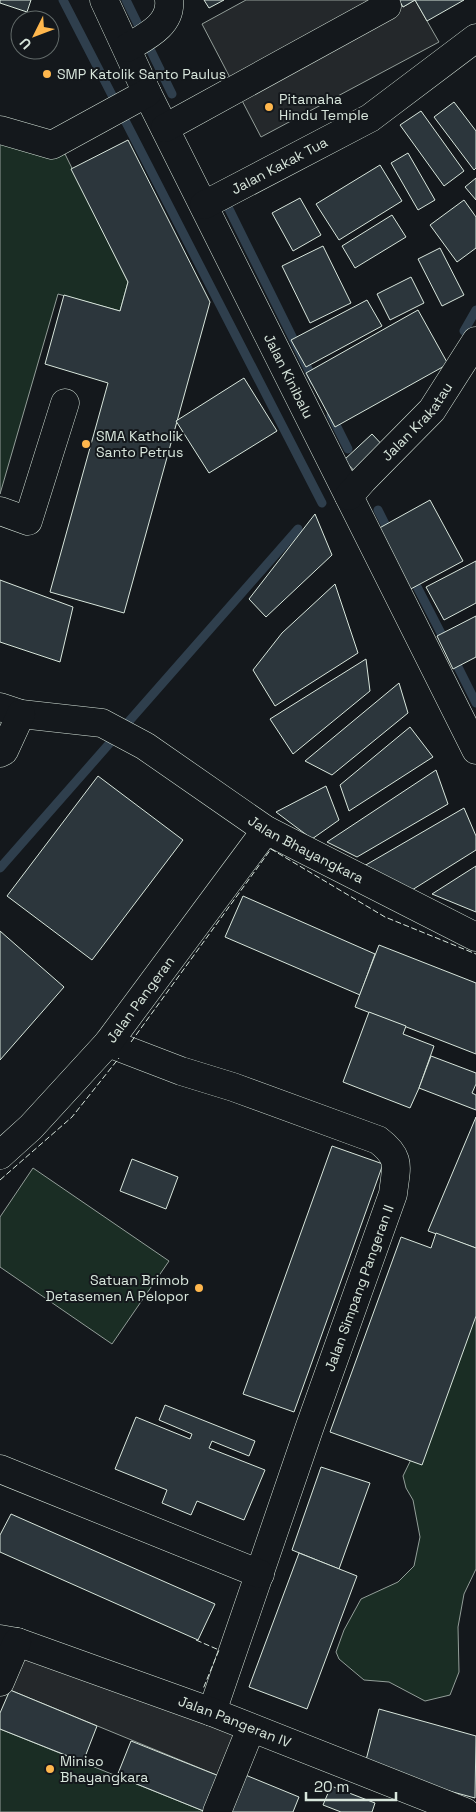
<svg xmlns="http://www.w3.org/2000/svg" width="476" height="1812" viewBox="0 0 476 1812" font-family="'Space Grotesk',sans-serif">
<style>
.green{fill:#1a2d24;stroke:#939e99}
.parking{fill:#24282b;stroke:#939e99}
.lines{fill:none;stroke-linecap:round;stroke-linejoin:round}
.stream{stroke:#2f3f4d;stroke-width:9}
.building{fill:#2c363c;stroke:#d8e6dc}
.minor-casing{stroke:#d8e6dc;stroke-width:29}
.minor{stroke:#14181c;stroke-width:28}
.fence{stroke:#d8e6dc;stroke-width:1;stroke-dasharray:6 2.5;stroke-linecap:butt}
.poi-dot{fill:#ffb74d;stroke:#14181c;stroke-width:2}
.labels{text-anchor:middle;stroke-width:4;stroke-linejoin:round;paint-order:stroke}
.poi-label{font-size:14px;fill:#d8e6dc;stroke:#14181c;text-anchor:start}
.street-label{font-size:14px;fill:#d8e6dc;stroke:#14181c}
</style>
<rect width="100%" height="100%" fill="#14181c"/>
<!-- green -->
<g class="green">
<polygon points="0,137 65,154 128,282 120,311 58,294 0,494"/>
<polygon points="33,1168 169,1261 112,1344 0,1267 0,1217"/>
<polygon points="476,1314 476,1569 464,1594 458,1627 459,1672 450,1695 425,1701 389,1682 364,1680 339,1659 336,1652 344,1630 361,1599 398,1582 414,1566 420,1537 413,1500 406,1488 403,1476 420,1441"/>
<polygon points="0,1729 206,1812 0,1812"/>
</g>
<!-- parking -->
<g class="parking">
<polygon points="246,0 399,0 403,7 415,0 439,42 261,137 202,24"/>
<polygon points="17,1642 251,1728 219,1776 10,1690"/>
</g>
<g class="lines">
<!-- stream -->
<g class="stream">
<polyline points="63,0 322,503"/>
<polyline points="126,0 172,94"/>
<polyline points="229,209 314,381"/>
<polyline points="464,331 476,310"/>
<polyline points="331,415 348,449"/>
<polyline points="378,510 390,534"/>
<polyline points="412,577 446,643"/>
<polyline points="453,657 476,703"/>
<polyline points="0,868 298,529"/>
</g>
</g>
<!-- building -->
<g class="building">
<polygon points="0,0 31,0 27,12 0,3"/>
<polygon points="204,0 224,0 209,8"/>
<polygon points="399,0 464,0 427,21 415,0 403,7"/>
<polygon points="454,102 476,131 476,168 474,170 434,117"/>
<polygon points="421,111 464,171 444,186 400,125"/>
<polygon points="128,140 210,302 124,613 50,592 108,383 45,364 64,295 120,311 128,282 71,169"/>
<polygon points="408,153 435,200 418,210 391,163"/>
<polygon points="380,165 402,201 339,240 316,204"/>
<polygon points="476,178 476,200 465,187"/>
<polygon points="300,198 321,235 293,251 272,213"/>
<polygon points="464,200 476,217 476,248 457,262 430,225"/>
<polygon points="392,215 406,237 355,268 342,246"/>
<polygon points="323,246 351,303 310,323 282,266"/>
<polygon points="440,248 464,295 442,306 418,259"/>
<polygon points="411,277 424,303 390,320 377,294"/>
<polygon points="367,300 382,326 306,367 291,340"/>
<polygon points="418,310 448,364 335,427 306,373"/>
<polygon points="244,378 277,431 209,473 176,421"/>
<polygon points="372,434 387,450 359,476 344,460"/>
<polygon points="430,500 463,561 407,591 374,531"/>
<polygon points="315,514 332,555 266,617 249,599"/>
<polygon points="476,561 476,603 444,620 426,587"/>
<polygon points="0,580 73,607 60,662 0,642"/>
<polygon points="335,584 358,653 275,706 253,670 282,633"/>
<polygon points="476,616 476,657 453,669 437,636"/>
<polygon points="366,659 370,691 293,754 270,719"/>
<polygon points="399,683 408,713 332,775 305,761"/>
<polygon points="410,727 433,757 349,811 340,785"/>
<polygon points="436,770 448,804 357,857 327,842"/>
<polygon points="98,776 183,840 92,960 7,896"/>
<polygon points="326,786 339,820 312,839 276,812"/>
<polygon points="464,808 476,836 476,850 412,890 364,866"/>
<polygon points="476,866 476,912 432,894"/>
<polygon points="243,896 375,954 360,995 225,937"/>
<polygon points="0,931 64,987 0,1060"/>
<polygon points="379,945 476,983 476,1054 355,1007"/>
<polygon points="369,1012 406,1026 403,1034 434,1046 419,1088 410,1108 343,1082"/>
<polygon points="431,1056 476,1073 476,1084 472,1093 476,1095 476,1110 419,1088"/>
<polygon points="476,1117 476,1248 428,1231"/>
<polygon points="332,1146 383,1164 294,1412 243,1394"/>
<polygon points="132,1159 178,1177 166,1209 120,1191"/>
<polygon points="436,1233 476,1248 476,1316 422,1465 330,1432 401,1237 431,1248"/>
<polygon points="165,1405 255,1441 249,1456 212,1441 209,1448 265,1470 244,1520 197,1501 191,1515 162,1503 167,1490 115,1469 136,1417 190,1439 192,1434 159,1420"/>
<polygon points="321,1467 370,1483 339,1569 292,1550"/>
<polygon points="11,1514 215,1604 198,1640 0,1552 0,1535"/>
<polygon points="299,1553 357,1576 307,1709 249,1687"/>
<polygon points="10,1690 97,1726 83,1762 0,1729 0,1713"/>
<polygon points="379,1709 476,1736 475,1798 364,1768"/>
<polygon points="131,1741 219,1776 206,1812 117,1776"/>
<polygon points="243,1774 299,1797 293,1812 228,1812"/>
<polygon points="331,1786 375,1803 372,1812 341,1812 323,1805"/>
</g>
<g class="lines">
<defs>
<g id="minor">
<path id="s1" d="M104,0L147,93L476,750"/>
<path d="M127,48C145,37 172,25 169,0"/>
<polyline points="165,128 387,6"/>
<polyline points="0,130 52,145 147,93"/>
<path id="s2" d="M204,205L370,118L476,38"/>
<path id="s3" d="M349,496L363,480L432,410L476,341"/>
<polyline points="0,511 28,521 65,403"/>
<path id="s4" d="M0,707L21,714L102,723L145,746L266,830L476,937"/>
<polyline points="0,753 4,751 21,714"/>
<path d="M108,1043L181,1071L233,1087L378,1140C402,1158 396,1167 393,1194L309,1429L212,1712"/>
<path id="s5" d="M0,1155L31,1127L108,1043L266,830"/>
<polyline points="0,1469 260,1574"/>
<path id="s6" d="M0,1639L17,1642L212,1712L465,1812"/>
<polyline points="0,1682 17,1642"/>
<polyline points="217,1812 251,1728"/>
</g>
</defs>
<!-- minor casing -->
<use href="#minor" class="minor-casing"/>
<!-- minor -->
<use href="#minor" class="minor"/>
<!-- fence -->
<g class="fence">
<polyline points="131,1042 271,849 385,917 476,954"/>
<polyline points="0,1180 72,1117 119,1058"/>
<polyline points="196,1640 219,1650 203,1689"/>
</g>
</g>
<!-- markers -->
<g class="poi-dot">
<circle cx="47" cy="74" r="5"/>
<circle cx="269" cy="107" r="5"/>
<circle cx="86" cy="444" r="5"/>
<circle cx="199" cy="1288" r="5"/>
<circle cx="50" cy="1769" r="5"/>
</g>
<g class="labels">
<!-- poi labels -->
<g class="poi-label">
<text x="57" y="79">SMP Katolik Santo Paulus</text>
<text x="279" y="104">Pitamaha<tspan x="279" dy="16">Hindu Temple</tspan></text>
<text x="96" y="441">SMA Katholik<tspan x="96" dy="16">Santo Petrus</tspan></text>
<text x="189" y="1285" text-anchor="end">Satuan Brimob<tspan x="189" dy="16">Detasemen A Pelopor</tspan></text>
<text x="60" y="1766">Miniso<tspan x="60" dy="16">Bhayangkara</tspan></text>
</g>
<!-- street labels -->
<g class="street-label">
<text dy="5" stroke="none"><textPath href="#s2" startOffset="85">Jalan Kakak Tua</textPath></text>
<text dy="5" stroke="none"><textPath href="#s1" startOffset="419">Jalan Kinibalu</textPath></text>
<text dy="5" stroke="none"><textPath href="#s3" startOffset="101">Jalan Krakatau</textPath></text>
<text dy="5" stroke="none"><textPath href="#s4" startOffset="344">Jalan Bhayangkara</textPath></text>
<text dy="5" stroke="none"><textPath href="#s5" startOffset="210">Jalan Pangeran</textPath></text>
<text transform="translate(359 1288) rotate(-70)" y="5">Jalan Simpang Pangeran II</text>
<text dy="5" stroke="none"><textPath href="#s6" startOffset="249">Jalan Pangeran IV</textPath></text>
</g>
</g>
<!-- north arrow -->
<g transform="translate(35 35) rotate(228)"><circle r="24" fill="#14181c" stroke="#626a69"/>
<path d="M0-4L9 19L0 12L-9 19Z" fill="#ffb74d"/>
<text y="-8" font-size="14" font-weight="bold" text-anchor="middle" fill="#d8e6dc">U</text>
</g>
<!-- scale -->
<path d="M306 1792v8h90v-8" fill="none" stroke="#d8e6dc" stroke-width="2.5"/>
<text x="314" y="1792" font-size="15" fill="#d8e6dc" stroke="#14181c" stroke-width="4" paint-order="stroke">20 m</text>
</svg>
